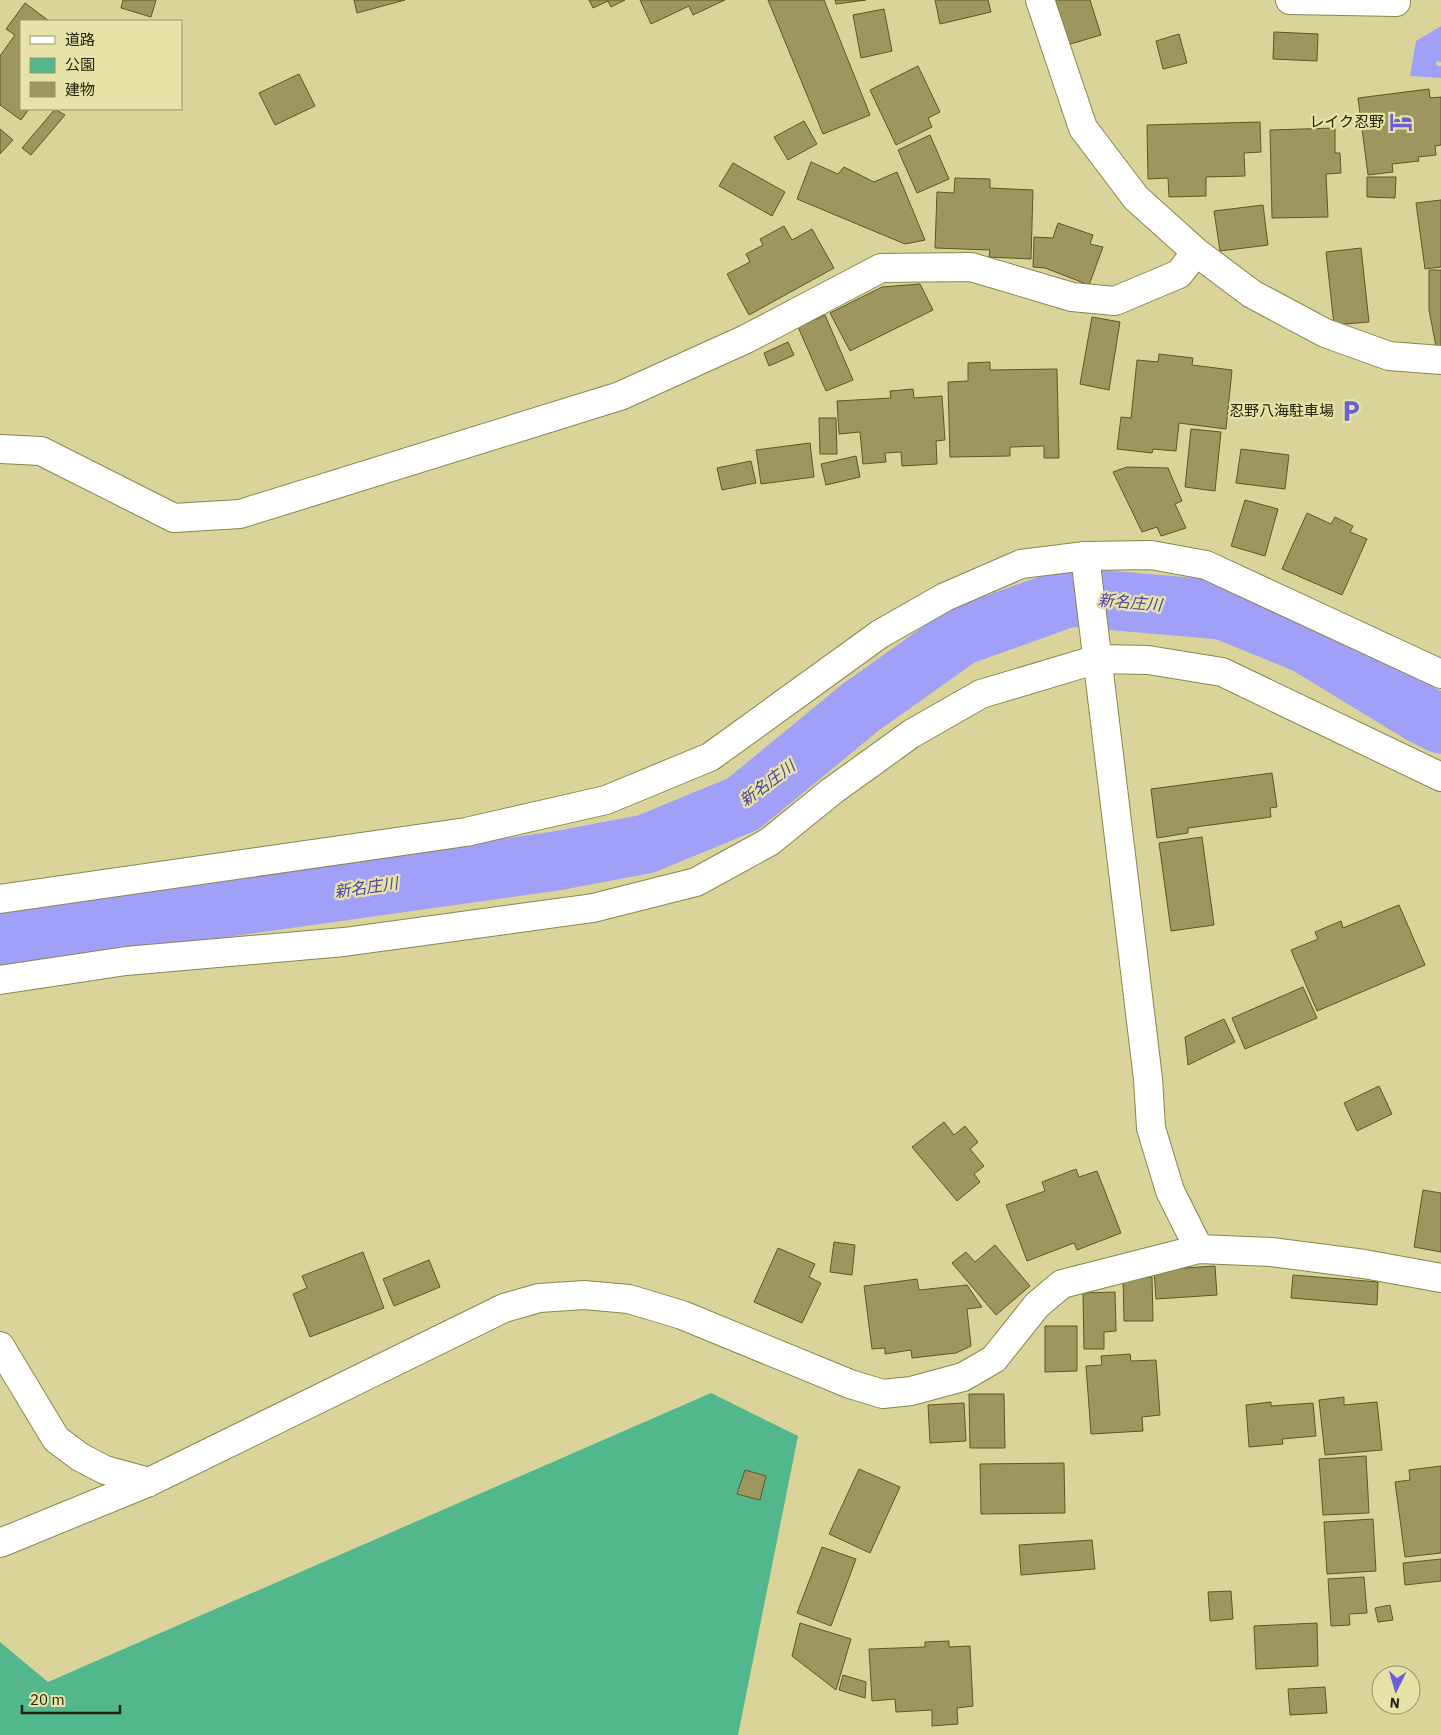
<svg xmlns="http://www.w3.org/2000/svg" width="1441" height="1735" viewBox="0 0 1441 1735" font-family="'IBM Plex Sans','Noto Sans JP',sans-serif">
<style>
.green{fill:#52b78c}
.water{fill:#a1a0f8}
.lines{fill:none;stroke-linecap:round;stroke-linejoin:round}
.river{stroke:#a1a0f8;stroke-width:59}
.building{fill:#9d975f;stroke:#5e5820}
.minor-casing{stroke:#8b854e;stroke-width:30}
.minor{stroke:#fff;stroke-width:28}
.labels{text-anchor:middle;stroke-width:4.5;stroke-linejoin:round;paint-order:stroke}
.poi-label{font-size:15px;fill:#24220a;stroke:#e7e2a7;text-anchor:end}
.water-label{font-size:16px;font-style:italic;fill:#4b3fa3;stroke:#e7e2a7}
</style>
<rect width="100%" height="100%" fill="#dad49a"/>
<!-- green -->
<polygon class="green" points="711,1393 798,1436 738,1735 0,1735 0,1642 48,1682"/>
<!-- water -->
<polygon class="water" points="1441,26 1441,62 1437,61 1436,63 1437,66 1441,66 1441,78 1410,76 1416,41"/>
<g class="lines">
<!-- river -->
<polyline class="river" points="0,939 556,861 646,844 743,804 861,707 961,636 1070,597 1222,610 1306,644 1421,714 1441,724"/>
</g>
<!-- building -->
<g class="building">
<polygon points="123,0 156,0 151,17 121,8"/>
<polygon points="354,0 405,0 357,13"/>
<polygon points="589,0 625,0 611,7 608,1 593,8"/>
<polygon points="640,0 725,0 693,15 689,6 651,24"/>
<polygon points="768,0 824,0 870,115 823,134"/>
<polygon points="835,0 866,0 836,4"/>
<polygon points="935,0 988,0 991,12 940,24"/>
<polygon points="1053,0 1090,0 1101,35 1067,45"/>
<polygon points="25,3 49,21 21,21 21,109 29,109 21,120 0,105 0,56 15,35 6,29"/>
<polygon points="884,9 892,51 861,58 853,15"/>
<polygon points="1274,32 1318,34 1317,61 1273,59"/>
<polygon points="1179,34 1187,63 1163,69 1156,41"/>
<polygon points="918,66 940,112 928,118 932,127 896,145 870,90"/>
<polygon points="299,74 315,106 275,125 259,93"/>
<polygon points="1429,89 1430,98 1441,97 1441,145 1435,146 1436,155 1418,157 1419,161 1392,164 1393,172 1368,175 1358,98"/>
<polygon points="55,109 65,115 31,155 22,148"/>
<polygon points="804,121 817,144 788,160 774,137"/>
<polygon points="1260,122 1261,152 1244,153 1245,176 1206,177 1206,196 1169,197 1168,178 1148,179 1147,125"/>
<polygon points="1335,128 1335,153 1340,153 1341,173 1326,174 1328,217 1272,218 1270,130"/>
<polygon points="0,129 13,140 0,154"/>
<polygon points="930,135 949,179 917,193 898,150"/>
<polygon points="811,162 838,174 844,167 874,182 897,172 925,240 905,244 797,199"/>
<polygon points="733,163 785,192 772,216 719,186"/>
<polygon points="1367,177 1396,177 1395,198 1367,197"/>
<polygon points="955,178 990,179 990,188 1033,190 1031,259 989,257 990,250 935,248 937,192 954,193"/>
<polygon points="1441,200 1441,267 1425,269 1416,203"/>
<polygon points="1263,205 1268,245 1220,251 1214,211"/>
<polygon points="1058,223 1093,235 1090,244 1103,247 1089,285 1045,268 1033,267 1034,237 1053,238"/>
<polygon points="784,226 792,240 812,229 834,268 749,315 727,274 750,262 746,254 763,245 760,239"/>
<polygon points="1361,248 1369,322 1334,325 1326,252"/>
<polygon points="1429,270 1441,270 1441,351 1437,351 1429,310"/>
<polygon points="920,284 933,310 850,351 830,313 882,287"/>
<polygon points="825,315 853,380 826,391 798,327"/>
<polygon points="1092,317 1120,322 1109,390 1080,384"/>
<polygon points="788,342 794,355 769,366 764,353"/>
<polygon points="1159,354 1193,358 1192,365 1232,370 1226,429 1179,423 1176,451 1153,449 1152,453 1117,449 1121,417 1131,418 1137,360 1158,362"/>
<polygon points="990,362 990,370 1057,369 1059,458 1044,458 1044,446 1010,447 1010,456 950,457 948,382 968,381 968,363"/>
<polygon points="913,389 914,398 942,396 945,440 936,441 937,464 902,466 901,452 885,453 886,462 863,464 860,432 839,434 837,401 891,398 890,391"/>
<polygon points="819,418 836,418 837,454 820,454"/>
<polygon points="1191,429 1221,432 1215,491 1185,487"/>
<polygon points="810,443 814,477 761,484 756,450"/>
<polygon points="1241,449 1289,455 1285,489 1236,483"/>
<polygon points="856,456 860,477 826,485 821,464"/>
<polygon points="751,461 756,483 722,490 717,468"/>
<polygon points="1127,467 1168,468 1182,501 1175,504 1186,528 1161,536 1157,527 1142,532 1113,472"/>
<polygon points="1245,500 1278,509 1265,556 1231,546"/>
<polygon points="1307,513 1331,524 1335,517 1353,526 1350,532 1367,539 1342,595 1282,569"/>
<polygon points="1272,773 1277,807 1270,808 1271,817 1188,828 1188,833 1157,838 1151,789"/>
<polygon points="1202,837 1214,925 1171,931 1159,843"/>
<polygon points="1399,905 1425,965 1317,1011 1291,950 1318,939 1315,932 1341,921 1343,928"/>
<polygon points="1303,987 1317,1018 1245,1049 1232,1018"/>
<polygon points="1224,1019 1235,1042 1188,1065 1185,1037"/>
<polygon points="1379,1086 1392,1114 1357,1131 1344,1103"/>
<polygon points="944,1122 954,1135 965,1126 978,1142 970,1149 984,1166 974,1174 980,1182 957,1201 912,1147"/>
<polygon points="1076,1169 1079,1177 1097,1171 1121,1233 1077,1250 1074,1243 1027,1261 1006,1205 1045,1191 1042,1182"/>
<polygon points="1423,1190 1441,1193 1441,1252 1414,1247"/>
<polygon points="834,1242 855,1245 852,1275 830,1272"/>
<polygon points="995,1245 1030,1286 996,1315 952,1263 966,1252 975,1262"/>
<polygon points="778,1248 815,1264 809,1277 821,1283 802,1323 754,1302"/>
<polygon points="363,1252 384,1308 310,1337 293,1294 307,1288 302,1276"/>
<polygon points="429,1260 440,1287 394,1306 383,1279"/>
<polygon points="1215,1266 1217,1295 1156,1299 1154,1270"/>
<polygon points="1293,1275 1378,1282 1377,1305 1291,1298"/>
<polygon points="1123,1277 1152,1277 1153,1321 1124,1321"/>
<polygon points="917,1279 919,1290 967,1285 982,1307 967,1309 971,1346 956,1353 912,1358 911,1350 885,1354 885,1348 872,1349 864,1286"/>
<polygon points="1115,1292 1116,1331 1104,1332 1104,1349 1084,1349 1083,1293"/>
<polygon points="1045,1326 1077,1326 1077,1371 1045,1372"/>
<polygon points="1130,1354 1131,1361 1156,1360 1160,1415 1142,1417 1143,1431 1091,1434 1086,1366 1102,1365 1101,1356"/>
<polygon points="969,1394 1004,1394 1005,1448 970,1448"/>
<polygon points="1344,1397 1344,1405 1377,1402 1382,1450 1325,1455 1319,1400"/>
<polygon points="1271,1402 1271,1406 1313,1403 1316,1436 1282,1439 1283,1444 1249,1447 1246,1405"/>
<polygon points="964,1403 966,1441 930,1443 928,1405"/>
<polygon points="1366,1456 1369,1513 1323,1515 1319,1459"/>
<polygon points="1064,1463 1065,1513 981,1514 980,1464"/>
<polygon points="1441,1466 1441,1553 1405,1557 1395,1482 1410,1480 1409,1470"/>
<polygon points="859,1469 900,1487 870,1553 829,1534"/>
<polygon points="745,1470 766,1476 760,1500 737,1494"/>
<polygon points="1373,1519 1376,1571 1327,1574 1324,1522"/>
<polygon points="1092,1540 1095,1569 1021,1575 1019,1545"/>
<polygon points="822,1547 856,1559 831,1626 797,1613"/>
<polygon points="1441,1559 1441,1581 1405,1585 1403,1563"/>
<polygon points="1364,1577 1367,1613 1349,1614 1350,1625 1331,1626 1328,1579"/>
<polygon points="1231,1591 1233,1619 1210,1621 1208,1592"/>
<polygon points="1390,1605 1393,1620 1378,1622 1375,1608"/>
<polygon points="800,1623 851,1639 836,1690 792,1656"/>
<polygon points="1317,1623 1318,1666 1256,1669 1254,1626"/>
<polygon points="949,1641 949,1647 970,1646 973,1706 957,1708 958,1724 932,1726 932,1710 896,1712 895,1699 872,1701 869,1649 925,1647 925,1642"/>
<polygon points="843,1675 866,1682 865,1698 839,1690"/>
<polygon points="1325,1687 1327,1713 1290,1715 1288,1689"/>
</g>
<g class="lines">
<defs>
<g id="minor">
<polyline points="1040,0 1083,128 1136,198 1196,252 1252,294 1325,333 1389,356 1441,360"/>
<polyline points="1290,0 1396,2 1395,0"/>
<polyline points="0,449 41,451 174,518 240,514 620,396 746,339 881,268 971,267 1072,297 1115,301 1179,274 1196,252"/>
<polyline points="1085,556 1148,1079 1151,1128 1170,1191 1199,1249"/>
<polyline points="0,899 466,832 606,800 710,757 880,634 945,597 1021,564 1085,556 1151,555 1206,565 1441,674"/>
<polyline points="0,980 126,961 344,942 593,908 696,882 769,842 832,791 911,734 981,694 1098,659 1148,660 1222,672 1441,777"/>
<polyline points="0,1346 56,1439 80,1457 105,1470 149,1482"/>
<polyline points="0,1543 149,1482 504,1308 539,1298 584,1295 629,1299 682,1315 850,1384 883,1394 911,1391 963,1377 994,1359 1037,1305 1062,1284 1199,1249 1271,1252 1364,1264 1441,1278"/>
</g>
</defs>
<!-- minor casing -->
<use href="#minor" class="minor-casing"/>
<!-- minor -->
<use href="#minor" class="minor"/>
</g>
<!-- icons -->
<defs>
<symbol id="hotel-bare" viewBox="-9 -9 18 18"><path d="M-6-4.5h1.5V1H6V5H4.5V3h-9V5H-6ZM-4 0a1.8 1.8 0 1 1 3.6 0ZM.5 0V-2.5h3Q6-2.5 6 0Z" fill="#6b5fd9" stroke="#e7e2a7" stroke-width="2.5" paint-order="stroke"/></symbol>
<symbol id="parking-bare" viewBox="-9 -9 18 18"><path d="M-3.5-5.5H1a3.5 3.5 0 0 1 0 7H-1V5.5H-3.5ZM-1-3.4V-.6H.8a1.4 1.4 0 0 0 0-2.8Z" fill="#6b5fd9" stroke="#e7e2a7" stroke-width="2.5" paint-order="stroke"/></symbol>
</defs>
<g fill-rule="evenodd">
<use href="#hotel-bare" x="1385" y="106" width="32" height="32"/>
<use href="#parking-bare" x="1335" y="395" width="32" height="32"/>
</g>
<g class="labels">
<!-- poi labels -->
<g class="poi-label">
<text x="1384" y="127">レイク忍野</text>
<text x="1334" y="416">忍野八海駐車場</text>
</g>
<!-- water labels -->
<g class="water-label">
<text transform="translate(1130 602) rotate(5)" y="6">新名庄川</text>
<text transform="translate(767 783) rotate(-37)" y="6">新名庄川</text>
<text transform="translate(366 887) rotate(-8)" y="6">新名庄川</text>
</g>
</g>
<!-- legend -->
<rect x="20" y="20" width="162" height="90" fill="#e7e2a7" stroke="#999568"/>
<rect x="30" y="36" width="25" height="8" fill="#ffffff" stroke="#999568"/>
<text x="65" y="45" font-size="15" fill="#24220a">道路</text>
<rect x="30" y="58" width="25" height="15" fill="#52b78c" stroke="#999568"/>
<text x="65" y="70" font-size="15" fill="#24220a">公園</text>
<rect x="30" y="82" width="25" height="15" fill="#9d975f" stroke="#999568"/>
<text x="65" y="95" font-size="15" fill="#24220a">建物</text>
<!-- north arrow -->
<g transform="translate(1396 1690) rotate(185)"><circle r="24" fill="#e7e2a7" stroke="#999568"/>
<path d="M0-4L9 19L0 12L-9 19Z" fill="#6b5fd9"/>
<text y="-8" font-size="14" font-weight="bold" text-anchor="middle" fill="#24220a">N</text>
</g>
<!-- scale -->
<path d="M22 1705v8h98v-8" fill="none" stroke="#24220a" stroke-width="2.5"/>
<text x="30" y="1705" font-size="15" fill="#24220a" stroke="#e7e2a7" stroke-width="4" paint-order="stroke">20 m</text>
</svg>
